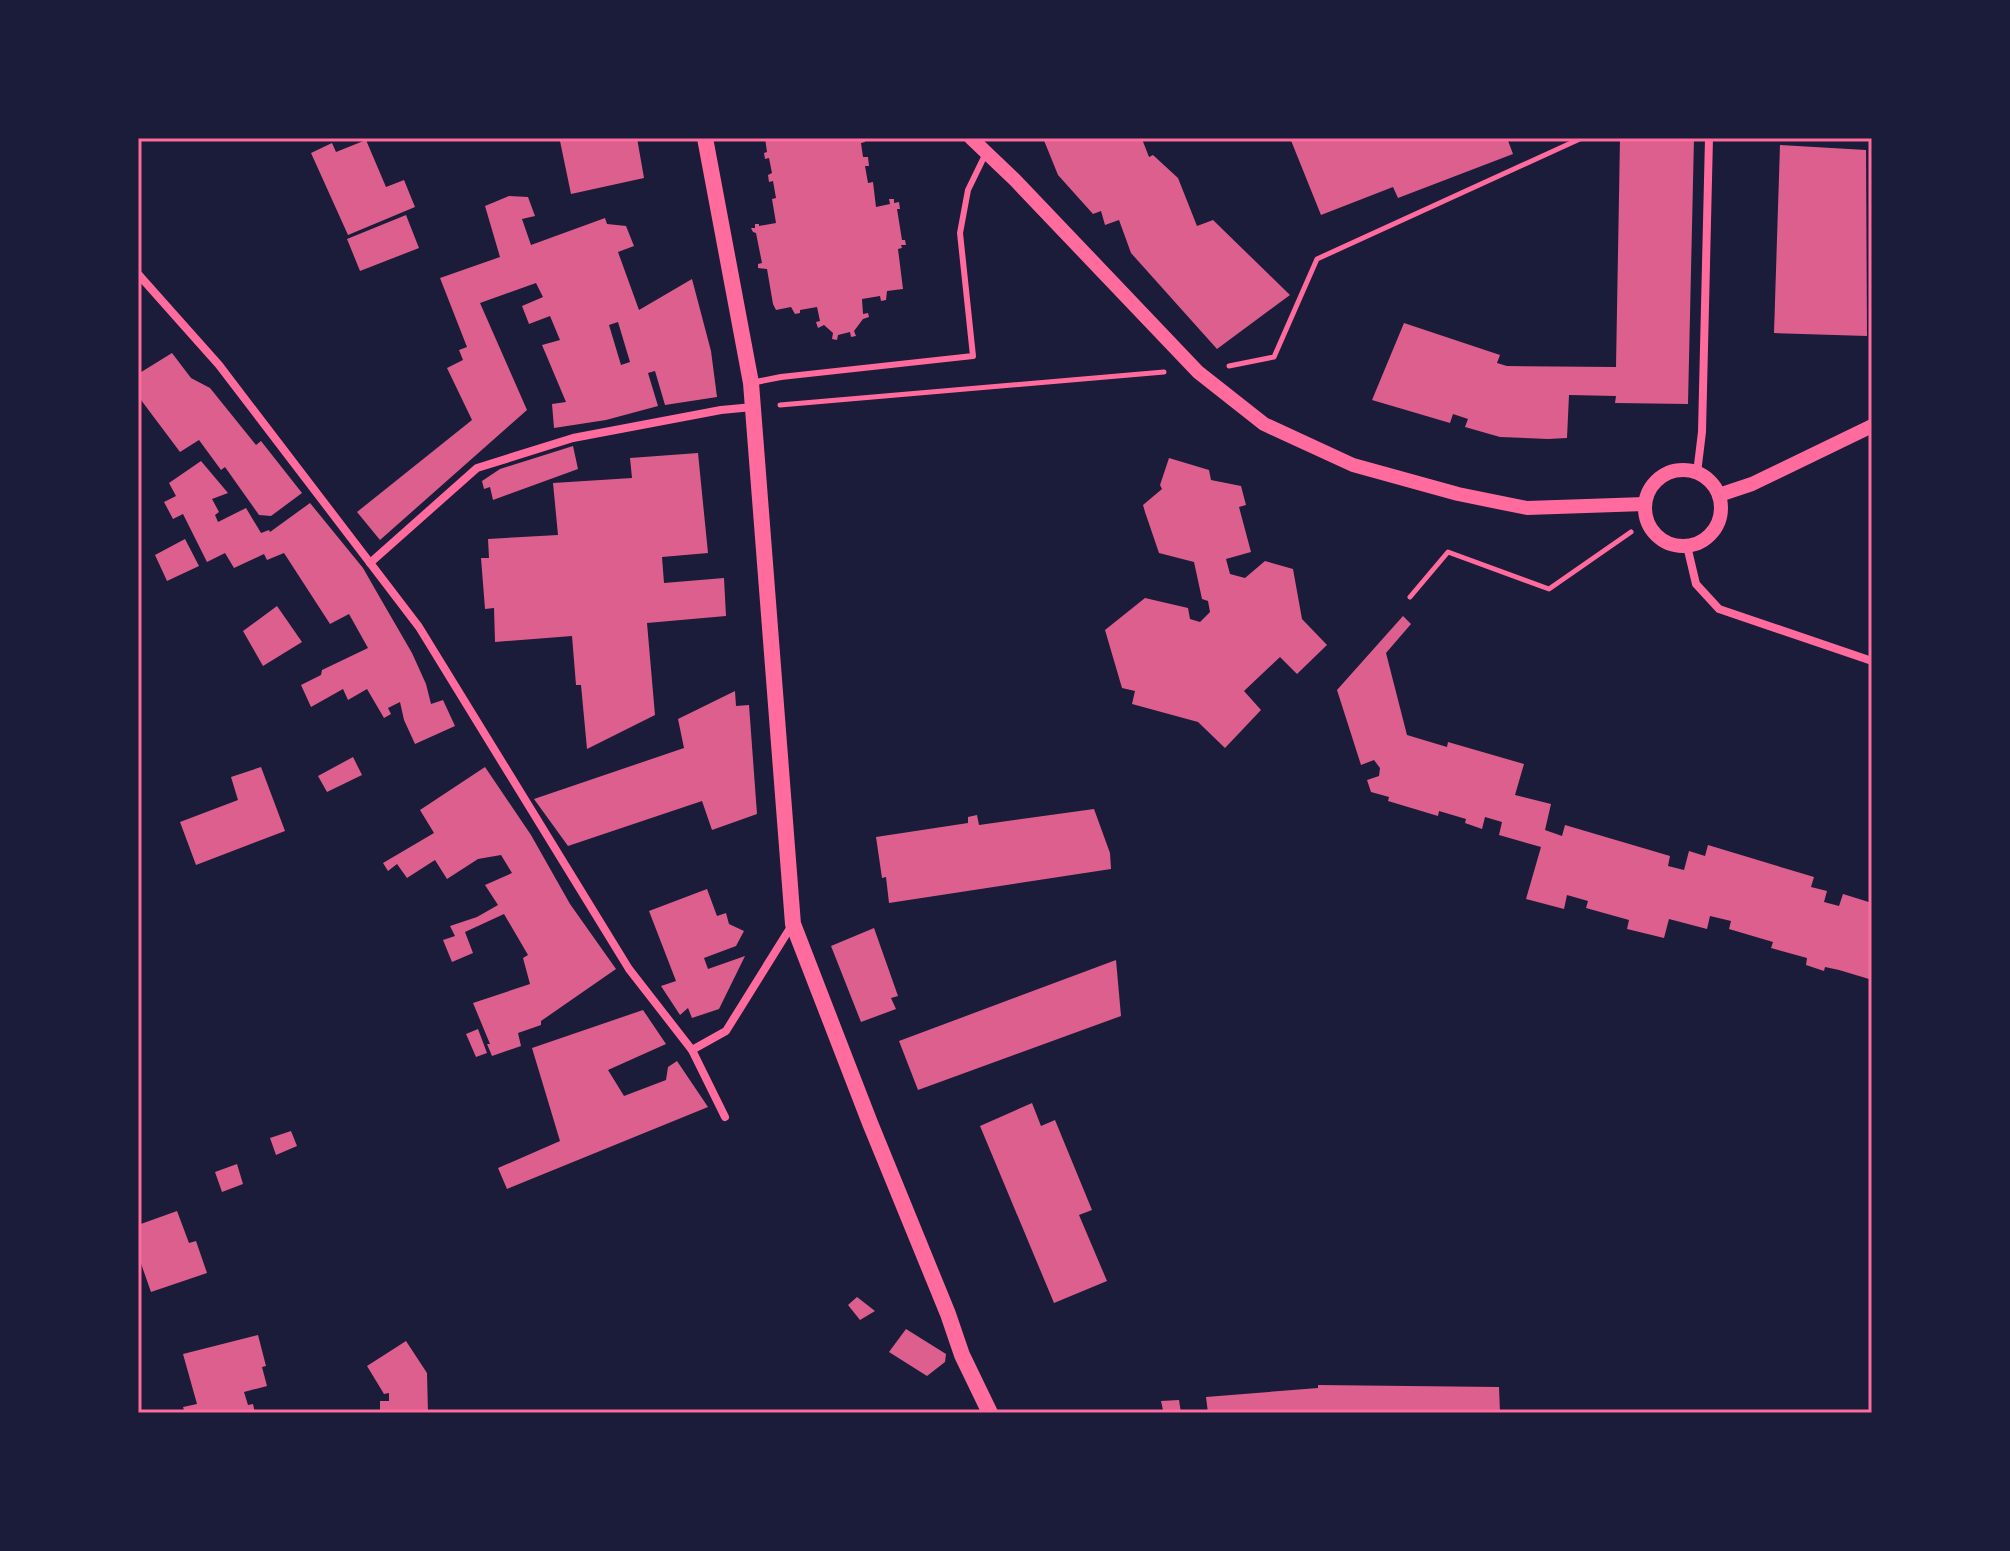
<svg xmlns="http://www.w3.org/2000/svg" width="2010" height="1551" viewBox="0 0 2010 1551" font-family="'Roboto Condensed',sans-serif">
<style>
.building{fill:#dd5f8e;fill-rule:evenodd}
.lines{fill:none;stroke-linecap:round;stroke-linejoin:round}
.path{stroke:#ff6b9d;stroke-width:5}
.service{stroke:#ff6b9d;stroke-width:6}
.minor{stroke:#ff6b9d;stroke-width:8}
.tertiary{stroke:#ff6b9d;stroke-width:14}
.secondary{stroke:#ff6b9d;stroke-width:16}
.neatline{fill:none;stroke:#ff6b9d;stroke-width:3}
</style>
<rect width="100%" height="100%" fill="#1b1b3a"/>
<!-- building -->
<g class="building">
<polygon points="573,138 637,138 644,178 571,194 560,141"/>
<polygon points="765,138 864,138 865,142 861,143 863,157 868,157 869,166 865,166 868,183 873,182 876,207 890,204 889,199 894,199 894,203 899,202 900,209 897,209 902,240 905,240 906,245 901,245 902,248 898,249 903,289 887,291 886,300 881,301 880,296 862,299 863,314 868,313 869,317 863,319 854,331 856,336 851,337 850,332 838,335 837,340 832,339 833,333 824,325 818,328 816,322 820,321 817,307 800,310 800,313 795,314 791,307 776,310 773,304 767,269 758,268 758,264 762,263 756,233 753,232 751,228 755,228 755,224 759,224 759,226 776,223 772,199 776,198 773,181 769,182 768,175 772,173 769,158 765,159 764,153 767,152"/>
<polygon points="1043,138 1136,138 1137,141 1142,139 1149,157 1153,155 1178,178 1197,226 1213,220 1290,295 1217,349 1131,253 1119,220 1105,225 1101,211 1093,214 1058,175"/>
<polygon points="1290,138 1507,138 1513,154 1398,198 1393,187 1321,215"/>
<polygon points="1620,138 1694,138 1688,404 1615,403 1616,396 1569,395 1567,438 1548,439 1500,437 1465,427 1468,419 1453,414 1450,423 1372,400 1404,323 1500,355 1497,363 1507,366 1616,367"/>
<polygon points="366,140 386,187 404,180 415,207 348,235 311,153 332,143 336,152"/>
<polygon points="1780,145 1866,150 1867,336 1774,333"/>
<path d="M509,196L528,197L535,216L522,219L531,245L605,218L607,224L626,226L634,246L618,252L639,310L692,279L711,351L717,397L665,405L655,371L648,373L658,406L606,420L554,428L552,404L566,402L542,345L560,340L550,316L529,324L522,306L543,297L536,283L480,303L527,410L380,540L357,512L472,420L447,368L463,360L459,350L467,347L440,278L500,257L485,206ZM618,322L630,362L621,365L609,325Z"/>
<polygon points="406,215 419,248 360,271 347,239"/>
<polygon points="172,353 191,378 210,388 256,445 261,441 302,493 271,516 259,515 225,467 221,470 199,440 180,452 138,396 138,374"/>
<polygon points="573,446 578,469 493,500 490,487 484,489 482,481 500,469"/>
<polygon points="698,453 708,553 662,557 664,583 724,578 726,616 647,623 655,715 587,749 581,685 576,685 572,636 495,642 494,608 485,609 481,558 489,558 488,539 558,535 553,483 632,478 630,458"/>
<polygon points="1169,458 1209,470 1211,480 1241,486 1246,505 1239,507 1251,552 1226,559 1230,574 1245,578 1265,561 1293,569 1302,619 1327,645 1297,674 1280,657 1244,691 1261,710 1225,748 1198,722 1132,704 1135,691 1122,688 1105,630 1145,598 1188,608 1190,619 1200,622 1210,612 1208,601 1202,599 1194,562 1159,553 1145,512 1143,505 1162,489 1160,485"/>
<polygon points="201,461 228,493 212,499 219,512 215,515 218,522 246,508 261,533 269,530 270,532 310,503 363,568 379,596 412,653 426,684 431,704 443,700 455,726 415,744 404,720 400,702 388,708 391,714 384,718 367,689 348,700 343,689 311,707 301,685 321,675 322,670 368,648 349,614 330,624 284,553 267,560 264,554 234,568 225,553 207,562 183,514 173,519 164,502 176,496 169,483"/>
<polygon points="185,539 199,566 167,581 155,555"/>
<polygon points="277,606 302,642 263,666 243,631"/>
<polygon points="1403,616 1411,624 1386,653 1407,735 1447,747 1448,742 1524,764 1515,795 1551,804 1545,830 1562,836 1565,825 1670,856 1668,866 1684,870 1689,851 1705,856 1708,845 1814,877 1811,887 1827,891 1824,902 1839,906 1843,894 1872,903 1872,985 1869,984 1869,979 1839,970 1825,967 1824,971 1806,965 1807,958 1771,948 1773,942 1729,929 1731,921 1710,916 1707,929 1669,919 1664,938 1627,929 1629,920 1586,908 1588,901 1567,895 1564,909 1526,899 1541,847 1499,835 1502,822 1485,817 1482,829 1465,823 1466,819 1439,811 1438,816 1388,801 1389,797 1371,792 1367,780 1379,776 1380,768 1374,760 1361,765 1337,690"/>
<polygon points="735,691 736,706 749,705 757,814 712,830 702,801 568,846 534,799 684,748 678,719"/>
<polygon points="353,757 362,775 327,792 318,776"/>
<polygon points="261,767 285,831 196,865 180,822 238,800 231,777"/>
<polygon points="485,767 531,835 570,904 616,969 541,1021 541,1025 518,1033 521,1046 492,1056 487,1044 490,1044 473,1003 530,984 523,958 528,955 504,914 465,932 473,953 452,962 443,940 455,936 450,926 477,917 498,905 485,885 512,873 501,855 478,859 447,879 435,860 407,878 397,864 388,871 383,863 434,833 420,810"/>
<polygon points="1094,809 1110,853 1111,869 889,903 886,877 882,878 876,837 968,823 968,817 977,815 979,825"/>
<polygon points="707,889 717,916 726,913 729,924 744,931 736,946 704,958 708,969 745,956 719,1009 692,1018 688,1008 680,1015 661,986 676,981 649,911"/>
<polygon points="874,928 898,996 891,998 896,1009 861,1022 831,946"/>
<polygon points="1116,960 1121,1016 918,1090 899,1041"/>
<polygon points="643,1010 666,1044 608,1070 624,1096 666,1080 668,1067 677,1061 708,1107 507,1189 498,1168 560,1141 532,1048"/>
<polygon points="478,1029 487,1053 476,1057 466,1034"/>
<polygon points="1032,1103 1041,1126 1055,1120 1092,1210 1079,1215 1107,1281 1054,1303 980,1126"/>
<polygon points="291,1131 297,1146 276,1155 270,1138"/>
<polygon points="237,1164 243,1184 222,1192 215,1172"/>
<polygon points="177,1211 189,1243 196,1241 207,1273 151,1292 138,1255 138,1225"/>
<polygon points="857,1297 875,1311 860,1320 848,1305"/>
<polygon points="906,1329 946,1354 945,1362 927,1376 889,1352"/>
<polygon points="258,1335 266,1366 262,1367 267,1386 244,1392 248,1405 253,1404 255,1413 185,1413 183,1407 197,1404 183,1354"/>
<polygon points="406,1341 427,1373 428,1413 380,1413 380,1401 389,1401 389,1393 384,1394 367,1366"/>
<polygon points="1318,1385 1499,1387 1500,1413 1208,1413 1206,1397 1318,1388"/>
<polygon points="1179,1400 1181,1413 1155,1413 1163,1410 1161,1401"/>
</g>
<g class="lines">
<!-- path -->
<g class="path">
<polyline points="1229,366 1274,357 1317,259 1582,138"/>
<polyline points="780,405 1164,372"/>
<polyline points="1410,597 1448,552 1549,589 1631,532"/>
</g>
<!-- service -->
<polyline class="service" points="751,383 781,377 973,356 960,233 968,190 986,153"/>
<!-- minor -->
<g class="minor">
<polyline points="138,274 219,365 419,627 629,969 692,1050 725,1117"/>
<polyline points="1697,473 1702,432 1709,138"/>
<polyline points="1687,546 1696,584 1719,609 1872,661"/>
<polyline points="370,563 477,468 573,438 721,410 753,407"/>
<polyline points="692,1050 726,1031 792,925"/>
</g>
<!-- tertiary -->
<g class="tertiary">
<polyline points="971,138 1015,180 1198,372 1264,424 1353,465 1458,494 1527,508 1645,504"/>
<circle cx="1683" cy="508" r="38"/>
<polyline points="1719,495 1752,484 1872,426"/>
</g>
<!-- secondary -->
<polyline class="secondary" points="705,138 751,383 793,924 870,1123 948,1314 962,1355 990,1413"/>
</g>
<!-- border -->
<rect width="2010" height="1551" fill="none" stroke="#1b1b3a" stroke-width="280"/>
<rect x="140" y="140" width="1730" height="1271" class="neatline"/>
</svg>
